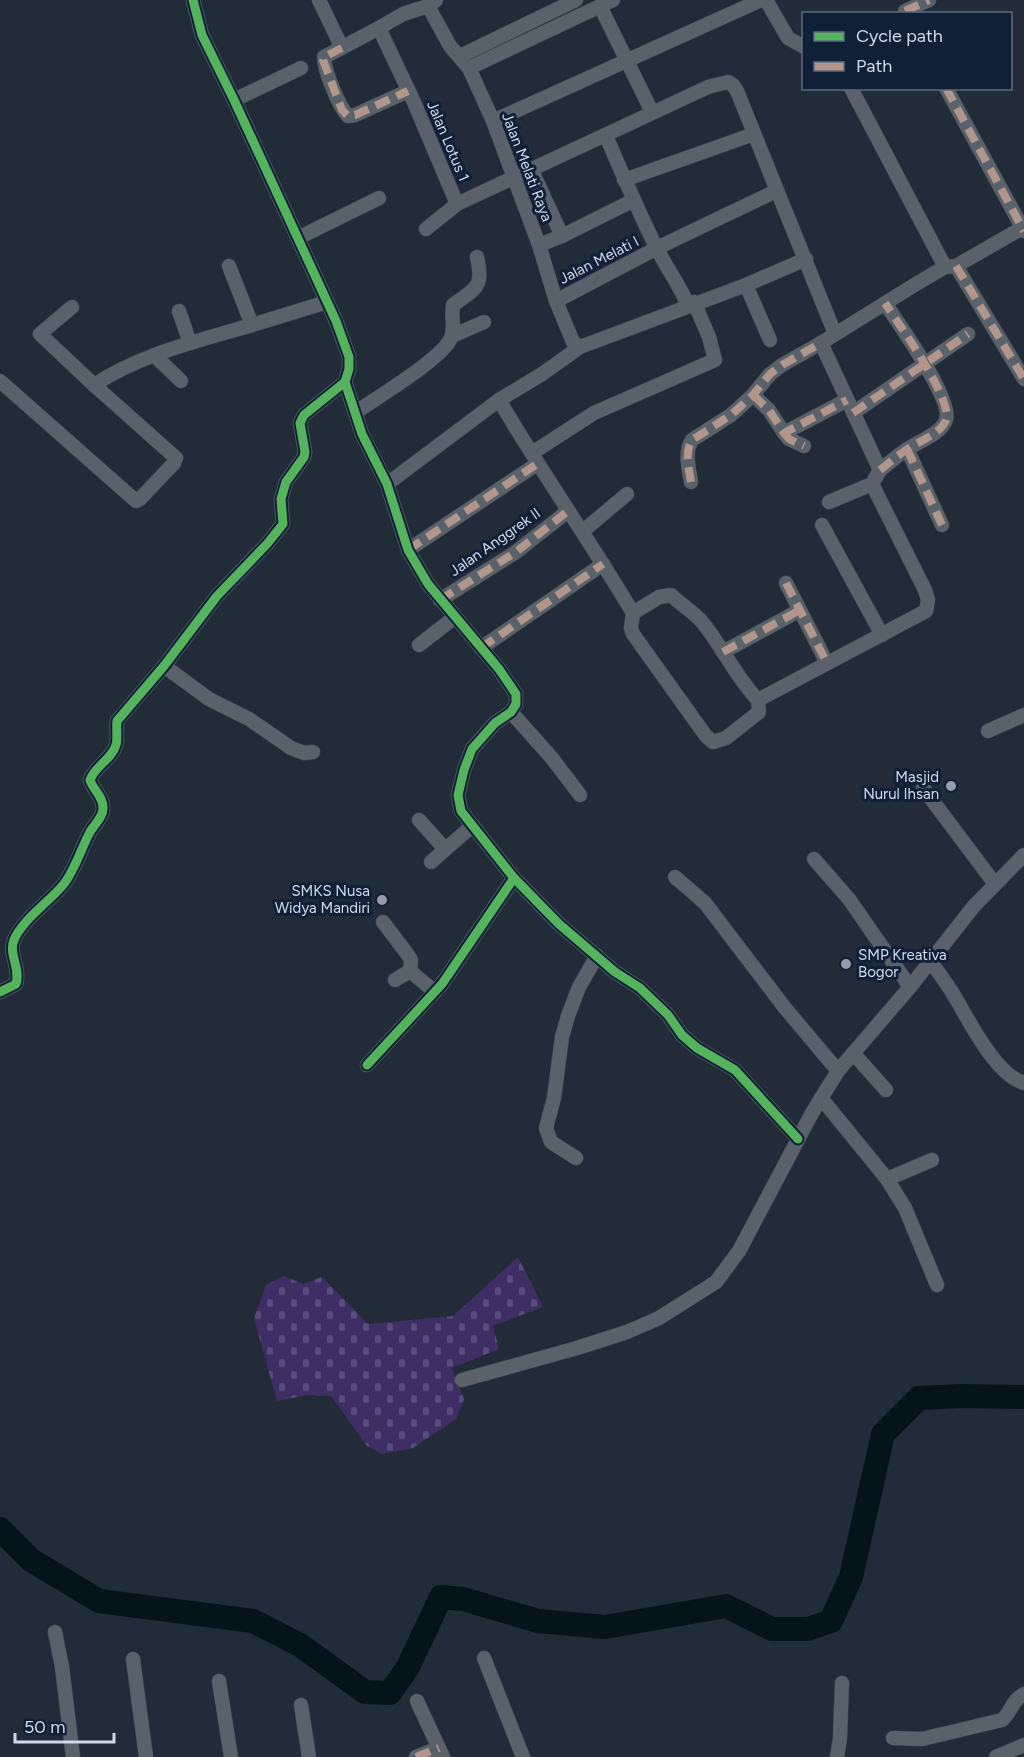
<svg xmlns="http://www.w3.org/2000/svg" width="1024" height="1757" viewBox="0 0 1024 1757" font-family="Figtree,sans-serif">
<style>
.cemetery{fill:url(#cemetery-stones)}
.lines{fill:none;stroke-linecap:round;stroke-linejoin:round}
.river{stroke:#061419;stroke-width:24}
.minor-casing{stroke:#404853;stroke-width:15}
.minor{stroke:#59616b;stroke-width:14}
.quiet{stroke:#b2968c;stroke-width:8;stroke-dasharray:15 8;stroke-linecap:butt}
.cycleway-casing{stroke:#102036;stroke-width:13}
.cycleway{stroke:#56b35d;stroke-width:9}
.poi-dot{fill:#939dac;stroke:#102036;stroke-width:2}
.labels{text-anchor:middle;stroke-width:6;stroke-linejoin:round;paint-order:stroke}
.street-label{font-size:15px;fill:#d0dbea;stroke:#102036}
.poi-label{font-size:15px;fill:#d0dbea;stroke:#102036;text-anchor:end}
</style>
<defs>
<pattern id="cemetery-stones" width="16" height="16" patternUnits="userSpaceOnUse" patternTransform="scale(1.5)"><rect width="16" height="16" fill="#3f2e64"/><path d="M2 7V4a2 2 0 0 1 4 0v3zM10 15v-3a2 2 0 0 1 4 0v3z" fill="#5a4c7a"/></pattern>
</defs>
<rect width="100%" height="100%" fill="#222b38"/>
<!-- cemetery -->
<polygon class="cemetery" points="518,1257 543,1307 493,1326 499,1349 452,1368 464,1399 456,1419 413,1448 382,1454 367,1446 331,1396 308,1395 277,1401 254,1318 266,1285 284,1276 303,1284 322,1277 368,1324 453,1316"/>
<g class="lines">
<!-- river -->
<polyline class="river" points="0,1529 31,1560 99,1601 253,1621 300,1645 365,1692 390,1693 408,1667 441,1597 463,1599 538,1621 605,1627 726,1606 772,1629 808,1629 831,1621 851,1577 883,1434 919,1398 962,1396 1024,1397"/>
<defs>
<g id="minor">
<polyline points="319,0 342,48"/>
<polyline points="766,0 788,38 804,47"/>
<polyline points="428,6 450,46 469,68 493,121 539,245 556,301 573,342 580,347"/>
<polyline points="600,6 652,112"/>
<polyline points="905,11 929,0"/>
<polyline points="379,28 413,100 457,204"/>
<polyline points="460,56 576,0"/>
<polyline points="469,68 613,0"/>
<polyline points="851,88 945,267"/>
<polyline points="946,88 1024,231"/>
<path d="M408,91L355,115L348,116C339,107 324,70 324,57L379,28L403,14L428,6L436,0"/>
<polyline points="234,100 301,68"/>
<polyline points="493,121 761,0"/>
<path d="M606,136C622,173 638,211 656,247C666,267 679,284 688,305"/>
<polyline points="531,169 562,236"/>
<polyline points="624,180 754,134"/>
<polyline points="426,229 457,204 708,87 728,82 733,85 737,91 835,334"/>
<polyline points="298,238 379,198"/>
<polyline points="539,245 562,236 634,200"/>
<polyline points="229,266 252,325 327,302"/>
<polyline points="956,266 1024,379"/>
<polyline points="746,285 770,340"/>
<polyline points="556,301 657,248 776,191"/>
<path d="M72,307L40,334L94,385C141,354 198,341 252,325"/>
<polyline points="179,311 190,343"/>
<polyline points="452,336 484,322"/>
<polyline points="821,343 880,470 872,484 829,502"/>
<polyline points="154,355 181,381"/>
<polyline points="0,381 136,501 140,499 174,463 176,458 94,385"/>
<polyline points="345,382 362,434 387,484 408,550 428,584 499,669 516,694 516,704 511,712 495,723 472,749 464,770 458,795 461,811 514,878 559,924 615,972 640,988 668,1015 682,1035 697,1048 735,1070 798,1139"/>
<polyline points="753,395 769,410 784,433 847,400"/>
<path d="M499,400C542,473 590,541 633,613L659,597L671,595C682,606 692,610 703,623C723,648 736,677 758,700"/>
<path d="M355,413C377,397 441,360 451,338C455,328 451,316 453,305C476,288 484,288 477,257"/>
<polyline points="853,413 968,334"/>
<polyline points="784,433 789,439 804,446"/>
<polyline points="907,449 942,525"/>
<polyline points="532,453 594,413 715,360 709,337 694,302"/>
<path d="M880,470C889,463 897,456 906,450C917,442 941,434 946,420C953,399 898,323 885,303"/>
<path d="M691,482C689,469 684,452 692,440L731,415L753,395L770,374L782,365L821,343L916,284L945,267L956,266L1024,227"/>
<polyline points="387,484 499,400 542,374 580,347 746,285 806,259"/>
<polyline points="822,525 882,635"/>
<polyline points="583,531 627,494"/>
<polyline points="408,550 537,464"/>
<polyline points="786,583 827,663"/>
<polyline points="440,600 516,552 568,511"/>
<polyline points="633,613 631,628 633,634 706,736 713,742 726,738 759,712 758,700 926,611 928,600 925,590 872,484"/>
<polyline points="419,645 455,617"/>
<polyline points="481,648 603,564"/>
<polyline points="723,652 800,610"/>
<polyline points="164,666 209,699 249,719 291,748 304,753 313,752"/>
<polyline points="511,712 551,757 580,795"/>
<polyline points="988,731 1024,715"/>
<polyline points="923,788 995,884"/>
<polyline points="419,820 445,849"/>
<polyline points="814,859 849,899 910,987"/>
<polyline points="431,862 472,826"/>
<polyline points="675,877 705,903 785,1008 838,1071"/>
<polyline points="383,922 408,955 411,960 410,971 395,980"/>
<path d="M930,960C937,971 945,981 952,992C968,1018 994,1074 1024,1083"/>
<polyline points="410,971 435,992"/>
<path d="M0,992L16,984C21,968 8,954 14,940C22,920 49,902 63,885C74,872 81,849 90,832C94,825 103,817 103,809C104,797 93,790 90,780C95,766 112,759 116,745C118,738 116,729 117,721L164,666L217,596L267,544L283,524L281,499L286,482L304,457L305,452L300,423L304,415L345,382L349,369V357L336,321L234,100L202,35L193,0"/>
<polyline points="853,1053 886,1090"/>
<polyline points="367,1065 442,984 514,878"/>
<polyline points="821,1098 887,1179 905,1208 937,1285"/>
<polyline points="576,1158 551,1142 546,1128 554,1098 562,1037 568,1016 579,987 597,956"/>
<polyline points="887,1179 932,1160"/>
<polyline points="462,1380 577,1348 627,1332 659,1318 716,1282 739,1251 812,1113 838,1071 910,987 974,906 1024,855"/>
<polyline points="55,1632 62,1667 73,1757"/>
<polyline points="484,1658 523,1757"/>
<polyline points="133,1659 146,1757"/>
<polyline points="219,1681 231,1757"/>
<polyline points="417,1701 443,1757"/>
<polyline points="301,1705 309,1757"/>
<path d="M893,1738L922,1739L1002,1720C1012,1712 1010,1702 1024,1694"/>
<polyline points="416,1757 439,1748"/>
<polyline points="837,1757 840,1738 842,1683"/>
<polyline points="996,1757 1024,1745"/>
</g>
</defs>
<!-- minor casing -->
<use href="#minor" class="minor-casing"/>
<!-- minor -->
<use href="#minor" class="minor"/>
<!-- quiet -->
<g class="quiet">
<polyline points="905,11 929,0"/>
<polyline points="342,48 324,57 323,60 342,110 348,116 355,115 408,91"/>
<polyline points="946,88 1024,231"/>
<polyline points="956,266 1024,379"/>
<polyline points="753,395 769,410 784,433 847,400"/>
<polyline points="853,413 968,334"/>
<polyline points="784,433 789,439 804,446"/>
<polyline points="907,449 942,525"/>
<path d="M880,470C889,463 897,456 906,450C917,442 941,434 946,420C953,399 898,323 885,303"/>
<path d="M691,482C689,469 684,452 692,440L731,415L753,395L770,374L782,365L821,343"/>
<polyline points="408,550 537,464"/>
<polyline points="786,583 827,663"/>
<polyline points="440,600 516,552 568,511"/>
<polyline points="481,648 603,564"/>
<polyline points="723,652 800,610"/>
<polyline points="416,1757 439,1748"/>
</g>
<defs>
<g id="cycleway">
<polyline points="345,382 362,434 387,484 408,550 428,584 499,669 516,694 516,704 511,712 495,723 472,749 464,770 458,795 461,811 514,878 559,924 615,972 640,988 668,1015 682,1035 697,1048 735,1070 798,1139"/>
<path d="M0,992L16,984C21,968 8,954 14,940C22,920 49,902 63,885C74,872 81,849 90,832C94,825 103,817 103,809C104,797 93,790 90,780C95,766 112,759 116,745C118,738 116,729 117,721L164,666L217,596L267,544L283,524L281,499L286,482L304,457L305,452L300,423L304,415L345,382L349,369V357L336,321L234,100L202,35L193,0"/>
<polyline points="367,1065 442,984 514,878"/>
</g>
</defs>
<!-- cycleway casing -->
<use href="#cycleway" class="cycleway-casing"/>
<!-- cycleway -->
<use href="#cycleway" class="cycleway"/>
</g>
<!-- markers -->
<g class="poi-dot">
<circle cx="951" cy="786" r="6"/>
<circle cx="382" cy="900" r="6"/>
<circle cx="846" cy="964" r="6"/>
</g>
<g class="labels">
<!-- street labels -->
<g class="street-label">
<text transform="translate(448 141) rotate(67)" y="5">Jalan Lotus 1</text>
<text transform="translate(527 167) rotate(69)" y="5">Jalan Melati Raya</text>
<text transform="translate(599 260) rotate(-27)" y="5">Jalan Melati I</text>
<text transform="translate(495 542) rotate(-35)" y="5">Jalan Anggrek II</text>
</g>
<!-- poi labels -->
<g class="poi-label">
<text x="939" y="782">Masjid<tspan x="939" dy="17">Nurul Ihsan</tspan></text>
<text x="370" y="896">SMKS Nusa<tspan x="370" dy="17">Widya Mandiri</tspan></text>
<text x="858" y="960" text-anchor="start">SMP Kreativa<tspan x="858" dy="17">Bogor</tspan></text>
</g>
</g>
<!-- legend -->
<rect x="802" y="12" width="210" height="78" fill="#102036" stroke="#5d6b7e" stroke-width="1.5"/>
<rect x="814" y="32" width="30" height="9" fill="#56b35d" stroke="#5d6b7e" stroke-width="1.5"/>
<text x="856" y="42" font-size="18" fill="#d0dbea">Cycle path</text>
<rect x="814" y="62" width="30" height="9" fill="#b2968c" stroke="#5d6b7e" stroke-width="1.5"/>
<text x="856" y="72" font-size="18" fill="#d0dbea">Path</text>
<!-- scale -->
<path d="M15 1733v9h99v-9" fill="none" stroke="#d0dbea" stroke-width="3"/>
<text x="24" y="1733" font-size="18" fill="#d0dbea" stroke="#102036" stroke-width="4.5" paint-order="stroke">50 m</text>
</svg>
